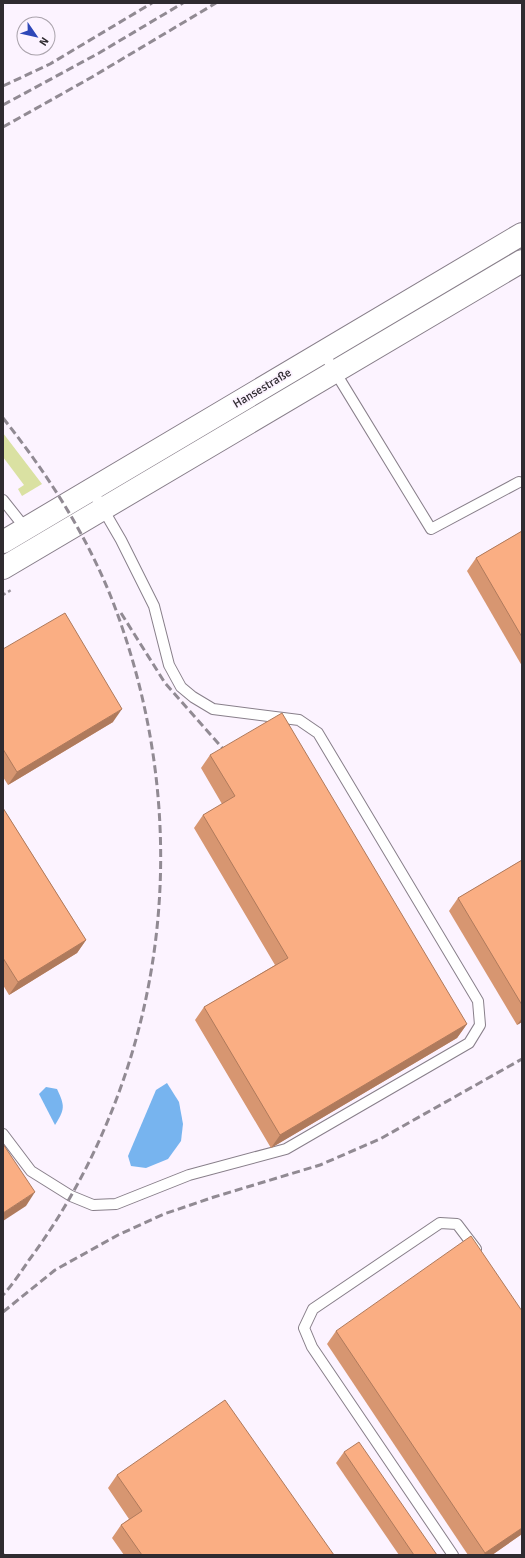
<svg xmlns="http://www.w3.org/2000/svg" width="525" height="1558" viewBox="0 0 525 1558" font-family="Signika,sans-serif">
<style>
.green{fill:#dae1a2}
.water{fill:#77b4ef}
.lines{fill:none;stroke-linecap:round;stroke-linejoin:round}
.service-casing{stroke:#887f8a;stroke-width:12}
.secondary-casing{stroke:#887f8a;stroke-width:24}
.path{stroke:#9e97a0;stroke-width:2.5;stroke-dasharray:3 3;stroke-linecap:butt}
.service{stroke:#fff;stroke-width:10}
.secondary{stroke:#fff;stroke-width:22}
.rail{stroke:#918a93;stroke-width:3;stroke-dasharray:8 4;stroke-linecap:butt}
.wall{fill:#d79671}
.shaded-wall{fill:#af7a5c}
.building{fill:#faae83;stroke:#af7a5c}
.labels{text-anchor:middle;stroke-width:3.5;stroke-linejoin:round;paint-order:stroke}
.street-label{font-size:12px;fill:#2f2b30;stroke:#fcf3ff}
</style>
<rect width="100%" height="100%" fill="#fcf3ff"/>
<!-- green -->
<polygon class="green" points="3,433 42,484 22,496 18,489 24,485 3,457"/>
<!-- water -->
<g class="water">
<polygon points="167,1083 179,1102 183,1124 181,1141 168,1159 146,1168 131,1166 128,1156 156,1090"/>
<path d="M46,1087L57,1089C65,1106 65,1109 55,1125L39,1094Z"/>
</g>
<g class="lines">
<defs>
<g id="service">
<polyline points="323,352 431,529 519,482"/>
<polyline points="3,500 26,529"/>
<polyline points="3,1134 31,1171 71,1196 93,1205 116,1204 189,1175 286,1149 469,1043 480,1025 478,1001 318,733 299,720 213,709 193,697 181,687 169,665 154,606 121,540 92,490"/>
<polyline points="453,1555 312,1347 304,1328 313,1309 440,1223 457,1224 476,1249"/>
</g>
<g id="secondary">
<polyline points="3,542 522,234"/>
<polyline points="3,568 522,261"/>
</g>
</defs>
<!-- service casing -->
<use href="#service" class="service-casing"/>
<!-- secondary casing -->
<use href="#secondary" class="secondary-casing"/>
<!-- path -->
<g class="path">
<polyline points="3,595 11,590"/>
<polyline points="3,1554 4,1555"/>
</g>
<!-- service -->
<use href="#service" class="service"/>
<!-- secondary -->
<use href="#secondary" class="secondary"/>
<!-- rail -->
<g class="rail">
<polyline points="3,86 50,64 152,3"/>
<polyline points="3,105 99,53 183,3"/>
<polyline points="3,127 92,77 216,3"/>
<path d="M3,418C46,472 85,532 111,597C179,771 178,961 103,1132C83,1178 58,1221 29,1260C21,1272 13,1284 3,1295"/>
<polyline points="121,613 165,683 225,751"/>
<polyline points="3,1312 55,1270 118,1235 164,1214 214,1197 320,1165 380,1139 522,1059"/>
</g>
</g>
<!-- wall -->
<g class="wall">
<polygon points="522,531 522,666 467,571 476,558"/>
<polygon points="3,649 113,722 8,785 3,777"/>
<polygon points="210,755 467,1024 457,1038 271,1148 195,1020 204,1007 275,965 194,828 203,815 222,804 201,768"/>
<polygon points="3,808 86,940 77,953 9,995 3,985"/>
<polygon points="522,860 522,1022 517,1025 449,911 458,898"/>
<polygon points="522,1311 522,1534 492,1555 468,1555 327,1344 336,1331"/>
<polygon points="344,1452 437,1555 399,1555 336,1463"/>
<polygon points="117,1475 334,1555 124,1555 112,1538 121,1525 129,1519 108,1488"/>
</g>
<!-- shaded-wall -->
<g class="shaded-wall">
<polygon points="122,709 113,722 8,785 17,772"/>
<polygon points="86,940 77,953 9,995 18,982"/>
<polygon points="522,1018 522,1022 517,1025"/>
<polygon points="467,1024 457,1038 271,1148 280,1135"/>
<polygon points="35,1192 26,1206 3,1221 3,1213"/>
<polygon points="522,1528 522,1534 492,1555 483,1555 485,1553"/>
</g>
<!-- building -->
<g class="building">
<polygon points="522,531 522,637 476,558"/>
<polygon points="65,613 122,709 17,772 3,749 3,649"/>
<polygon points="282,713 467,1024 280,1135 204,1007 288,958 203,815 235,796 210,755"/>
<polygon points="3,808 86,940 18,982 3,958"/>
<polygon points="522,860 522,1005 458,898"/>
<polygon points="3,1144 35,1192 3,1213"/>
<polygon points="471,1236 522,1311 522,1528 485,1553 336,1331"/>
<polygon points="225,1400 334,1555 142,1555 121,1525 142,1511 117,1475"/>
<polygon points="359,1442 437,1555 414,1555 344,1452"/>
</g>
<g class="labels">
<!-- street labels -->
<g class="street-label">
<text transform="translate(262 388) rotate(-31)" y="4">Hansestraße</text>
</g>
</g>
<!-- border -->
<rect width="525" height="1558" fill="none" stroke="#2f2b30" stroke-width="8"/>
<!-- north arrow -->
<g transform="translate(36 36) rotate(124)"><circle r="19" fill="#fcf3ff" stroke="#aaa3ac"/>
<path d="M0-3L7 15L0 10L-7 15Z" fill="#2e47b8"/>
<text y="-6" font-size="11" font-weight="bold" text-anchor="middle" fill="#2f2b30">N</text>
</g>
</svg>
